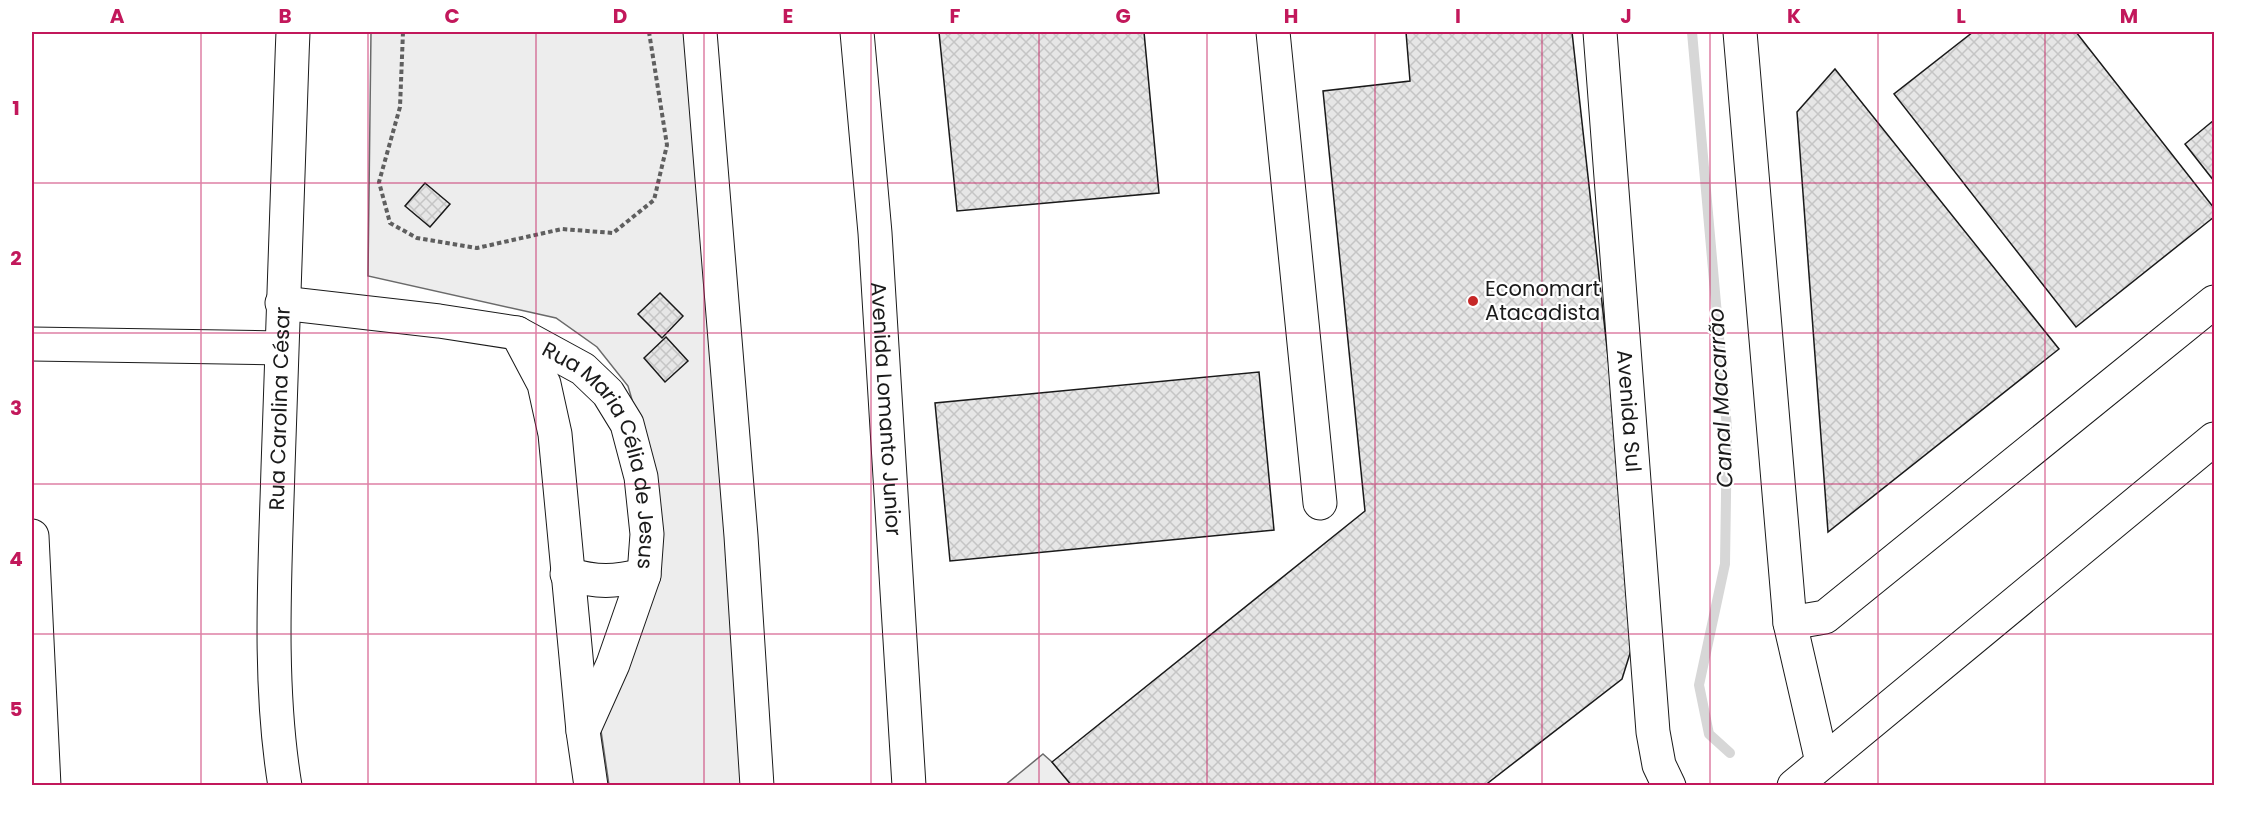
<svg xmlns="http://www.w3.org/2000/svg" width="2246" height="817" viewBox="0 0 2246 817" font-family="Poppins,sans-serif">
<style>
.built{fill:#ededed;stroke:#6a6a6a;stroke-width:1.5}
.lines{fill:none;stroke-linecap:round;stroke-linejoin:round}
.stream{stroke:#d7d7d7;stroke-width:10}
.building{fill:url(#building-cross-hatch);stroke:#1a1a1a;stroke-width:1.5}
.minor-casing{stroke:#1a1a1a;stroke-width:35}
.major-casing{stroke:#1a1a1a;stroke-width:35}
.highway-casing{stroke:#1a1a1a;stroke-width:35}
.path{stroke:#5f5f5f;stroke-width:4;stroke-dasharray:4.5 3;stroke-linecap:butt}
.minor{stroke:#fff;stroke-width:33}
.major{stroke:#fff;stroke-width:33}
.highway{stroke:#fff;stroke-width:33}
.grid{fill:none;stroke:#c2185b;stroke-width:1.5;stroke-opacity:0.55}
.poi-dot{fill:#c62828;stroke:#fff;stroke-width:2}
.labels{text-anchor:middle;stroke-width:4.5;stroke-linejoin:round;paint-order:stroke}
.poi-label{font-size:21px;fill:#1a1a1a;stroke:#fff;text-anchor:start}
.street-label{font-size:21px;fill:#1a1a1a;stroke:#fff}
.water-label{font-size:22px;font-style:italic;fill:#1a1a1a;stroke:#fff}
.neatline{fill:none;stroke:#c2185b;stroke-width:2}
.grid-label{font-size:20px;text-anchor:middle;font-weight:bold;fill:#c2185b}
</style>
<defs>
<pattern id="building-cross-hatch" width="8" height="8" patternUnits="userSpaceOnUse" patternTransform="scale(1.5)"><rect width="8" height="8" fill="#e6e6e6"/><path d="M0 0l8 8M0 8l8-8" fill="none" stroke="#c5c5c5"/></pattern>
</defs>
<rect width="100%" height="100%" fill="#fff"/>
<!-- built -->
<g class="built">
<polygon points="371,32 709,32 747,785 609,785 600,724 650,461 628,386 597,347 556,318 368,276"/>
<polygon points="1043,754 1052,762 1072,785 1004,786"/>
</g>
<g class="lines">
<!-- stream -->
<polyline class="stream" points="1692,32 1727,428 1725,564 1699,685 1709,734 1730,753"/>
</g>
<!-- building -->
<g class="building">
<polygon points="939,32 1144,32 1159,193 957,211"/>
<polygon points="1406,32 1572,32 1638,628 1622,679 1484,786 1072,786 1052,762 1365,511 1323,91 1410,81"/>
<polygon points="1973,32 2076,32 2214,208 2214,217 2076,327 1894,94"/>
<polygon points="1835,69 2059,349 1828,532 1797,112"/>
<polygon points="2214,120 2214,181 2185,144"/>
<polygon points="425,183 450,204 430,227 405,206"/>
<polygon points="660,293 683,316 662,338 638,314"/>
<polygon points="666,337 688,361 665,382 644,358"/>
<polygon points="1259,372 1274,530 950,561 935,403"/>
</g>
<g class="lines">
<defs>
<g id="minor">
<polyline points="1273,32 1320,503"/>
<path id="s1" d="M1600,32L1653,732L1659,765L1669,786"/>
<polyline points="1740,32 1790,623 1822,762"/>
<path id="s2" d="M282,303L439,321L517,333L583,369L608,393L627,424L641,477L647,534L644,575L613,664L583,731"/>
<polyline points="517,333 544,384 555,434 583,731 591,786"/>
<polyline points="32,344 281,348"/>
<polyline points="32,536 44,786"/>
<path d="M567,574C598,583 614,582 644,575"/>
<polyline points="1790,623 1825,617 2214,302"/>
<path id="s3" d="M285,786C268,683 275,572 278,468C282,322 287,177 293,32"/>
</g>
<g id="major">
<polyline points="700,32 741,536 757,786"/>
<path id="s4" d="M857,32L875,233L909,786"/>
</g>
<polyline id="highway" points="1794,786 2214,439"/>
</defs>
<!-- minor casing -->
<use href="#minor" class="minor-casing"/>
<!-- major casing -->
<use href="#major" class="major-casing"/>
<!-- highway casing -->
<use href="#highway" class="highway-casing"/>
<!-- path -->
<polyline class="path" points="403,32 400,107 379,182 390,223 417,238 477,248 562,229 613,233 654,200 667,145 649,32"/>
<!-- minor -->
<use href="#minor" class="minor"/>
<!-- major -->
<use href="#major" class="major"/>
<!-- highway -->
<use href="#highway" class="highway"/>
</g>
<!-- grid -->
<path class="grid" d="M201,32V786M368,32V786M536,32V786M704,32V786M871,32V786M1039,32V786M1207,32V786M1375,32V786M1542,32V786M1710,32V786M1878,32V786M2045,32V786M32,183H2214M32,333H2214M32,484H2214M32,634H2214"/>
<!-- markers -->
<circle class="poi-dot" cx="1473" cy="301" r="6"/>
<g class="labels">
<!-- poi labels -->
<g class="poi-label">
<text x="1485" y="296">Economart<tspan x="1485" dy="24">Atacadista</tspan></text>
</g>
<!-- street labels -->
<g class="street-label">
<text dy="7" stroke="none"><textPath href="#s4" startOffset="378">Avenida Lomanto Junior</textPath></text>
<text dy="7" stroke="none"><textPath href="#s3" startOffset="378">Rua Carolina César</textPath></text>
<text dy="7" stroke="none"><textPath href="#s1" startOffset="380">Avenida Sul</textPath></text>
<text dy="7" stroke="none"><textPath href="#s2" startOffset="399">Rua Maria Célia de Jesus</textPath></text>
</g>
<!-- water labels -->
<g class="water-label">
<text transform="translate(1720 398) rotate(-93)" y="8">Canal Macarrão</text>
</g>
</g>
<!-- border -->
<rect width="2246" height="817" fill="none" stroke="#ffffff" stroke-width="66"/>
<rect x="33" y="33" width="2180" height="751" class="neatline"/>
<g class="grid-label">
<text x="117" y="23">A</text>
<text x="285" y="23">B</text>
<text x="452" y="23">C</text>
<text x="620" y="23">D</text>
<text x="788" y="23">E</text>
<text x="955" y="23">F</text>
<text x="1123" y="23">G</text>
<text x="1291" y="23">H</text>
<text x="1458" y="23">I</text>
<text x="1626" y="23">J</text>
<text x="1794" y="23">K</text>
<text x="1961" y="23">L</text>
<text x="2129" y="23">M</text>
<text x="16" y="115">1</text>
<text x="16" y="265">2</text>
<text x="16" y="415">3</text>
<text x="16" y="566">4</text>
<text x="16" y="716">5</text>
</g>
</svg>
